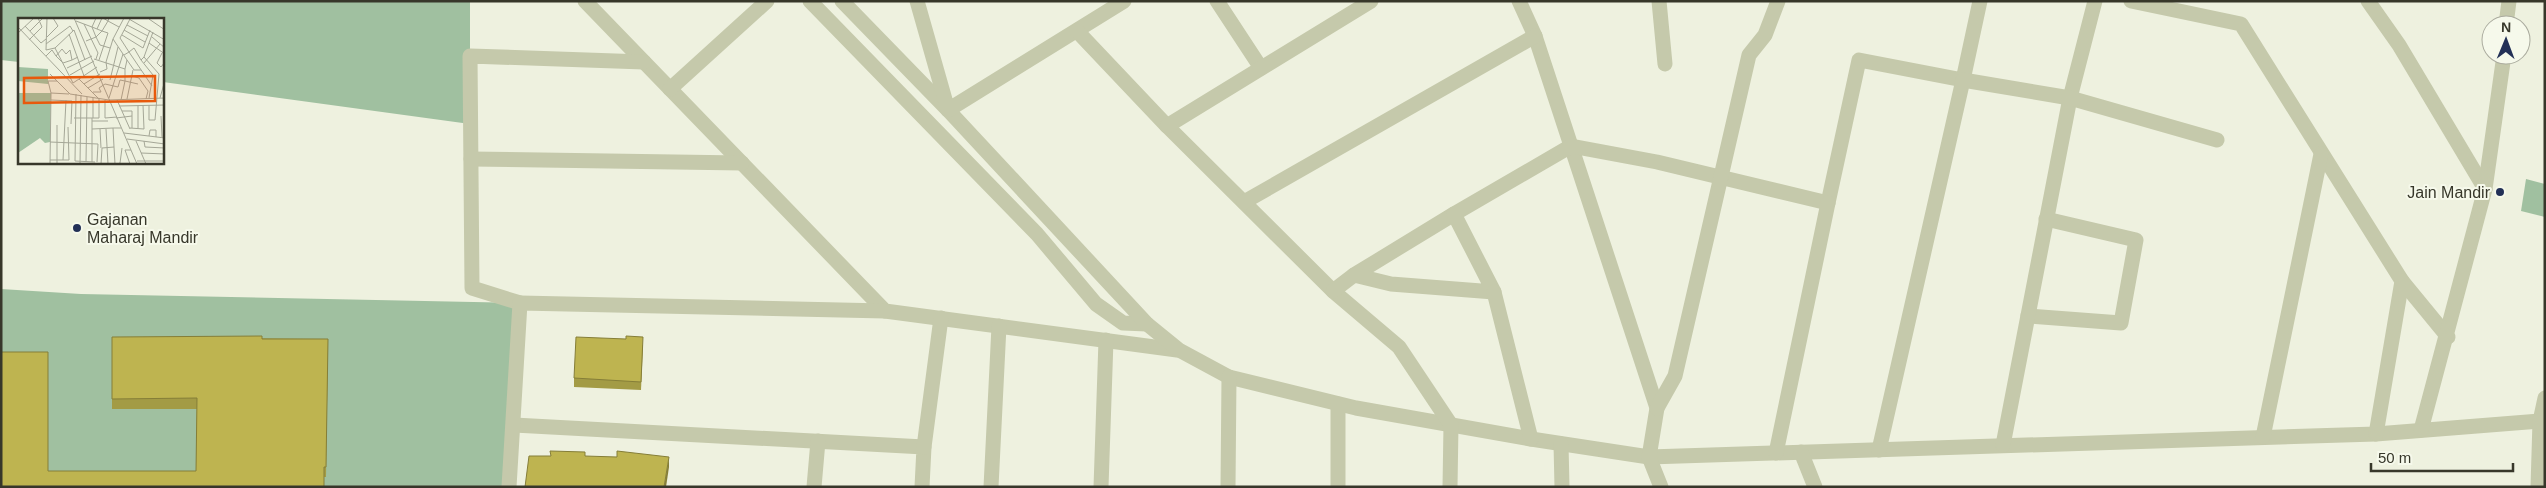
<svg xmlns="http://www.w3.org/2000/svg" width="2546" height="488" viewBox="0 0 2546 488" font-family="Arial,sans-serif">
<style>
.green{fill:#a0c0a0}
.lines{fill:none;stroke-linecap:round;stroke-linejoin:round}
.minor{stroke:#c5c9ab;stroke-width:15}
.wall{fill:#a39b45}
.shaded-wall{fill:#857e38}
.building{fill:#beb450;stroke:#857e38}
.poi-dot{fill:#223056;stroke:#f6f9eb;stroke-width:2}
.labels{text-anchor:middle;stroke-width:4;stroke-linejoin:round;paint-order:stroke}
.poi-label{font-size:16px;fill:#37372a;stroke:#f6f9eb;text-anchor:end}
.inset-road{fill:none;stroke:#a5a797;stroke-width:1}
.view{fill:#e8590c;fill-opacity:0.15;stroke:#e8590c;stroke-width:2.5}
.inset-edge{fill:none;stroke:#37372a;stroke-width:2.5}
</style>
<rect width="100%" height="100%" fill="#eef1df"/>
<!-- green -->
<g class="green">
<polygon points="1,1 470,1 470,124 163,82 162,19 19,19 19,62 1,60"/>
<polygon points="2526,179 2545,184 2545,217 2521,211"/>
<polygon points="1,289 81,294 520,303 511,487 1,487"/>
</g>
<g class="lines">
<!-- minor -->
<g class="minor">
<polyline points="585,1 885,311 1177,350"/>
<polyline points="810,1 1037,234 1096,304 1123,323 1147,324"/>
<polyline points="842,1 948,110 1147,324 1179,350 1229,377 1356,408 1531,439 1649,457 2376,434 2540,421 2545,424"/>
<polyline points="917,1 948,110 1124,1"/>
<polyline points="1217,1 1261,68"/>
<polyline points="1519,1 1535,36 1657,408 1649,457 1661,487"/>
<polyline points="1659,1 1665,64"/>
<polyline points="2131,1 2241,24 2402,281 2376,434"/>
<polyline points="2368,1 2399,45 2485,189"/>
<polyline points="2506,25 2509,1"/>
<polyline points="1077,31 1167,126 1333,291 1399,347 1451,425 1450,487"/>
<polyline points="670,89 767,1"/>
<polyline points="1167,126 1371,1"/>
<polyline points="471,159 742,163"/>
<polyline points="1244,202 1535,36"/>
<polyline points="1354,275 1454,214"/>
<polyline points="2402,281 2448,337"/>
<polyline points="1333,291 1354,275 1391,284 1494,292 1454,214 1571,146 1657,162 1828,203 1859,60 1963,80 1980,1"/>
<polyline points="1494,292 1531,439"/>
<polyline points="520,303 472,288 470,56 644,62"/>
<polyline points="2028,316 2121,323 2136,240 2046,219"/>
<polyline points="1338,404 1338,487"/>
<polyline points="1657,408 1675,376 1749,55 1765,35 1778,1"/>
<polyline points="514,425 924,447 922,487"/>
<polyline points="2421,430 2485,189 2504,55"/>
<polyline points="2263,437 2321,154"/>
<polyline points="1561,444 1562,487"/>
<polyline points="2003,445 2070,98 2095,1"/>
<polyline points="924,447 941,318"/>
<polyline points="1879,450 1963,80 2070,98 2217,140"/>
<polyline points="1801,452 1815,487"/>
<polyline points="1776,453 1828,203"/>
<polyline points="509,487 520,303 885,311"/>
<polyline points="814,487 818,441"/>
<polyline points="991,487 999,326"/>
<polyline points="1101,487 1106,340"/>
<polyline points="1228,487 1229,377"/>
<polyline points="2538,487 2540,421 2545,398"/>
</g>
</g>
<!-- wall -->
<g class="wall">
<polygon points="112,337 328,339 326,477 48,471 196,471 197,409 112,409"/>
<polygon points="643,345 641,390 574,387 574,378"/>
</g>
<!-- shaded-wall -->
<polygon class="shaded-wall" points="669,457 669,467 666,487 664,487"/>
<!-- building -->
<g class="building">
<polygon points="262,336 262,339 328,339 326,467 324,467 324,487 1,487 1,352 48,352 48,471 196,471 197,398 112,399 112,337"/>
<polygon points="626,336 643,337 641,382 574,378 576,337 626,339"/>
<polygon points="550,451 585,452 585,456 617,457 617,451 669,457 664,487 525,487 529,456 551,456"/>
</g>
<!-- markers -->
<g class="poi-dot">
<circle cx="2500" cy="192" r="5"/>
<circle cx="77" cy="228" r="5"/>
</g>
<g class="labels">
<!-- poi labels -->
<g class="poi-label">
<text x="2490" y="198">Jain Mandir</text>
<text x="87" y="225" text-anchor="start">Gajanan<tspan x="87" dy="18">Maharaj Mandir</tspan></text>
</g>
</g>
<!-- overview -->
<g transform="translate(18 18)">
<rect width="146" height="146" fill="#eef1df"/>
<path d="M0,49L30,51V66L0,63ZM0,75H33L32,124L27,125L22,120L0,135Z" fill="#a0c0a0"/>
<path class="inset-road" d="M29,0L28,32L37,30L55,65L79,49M56,0L119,146M91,0L90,3L101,9M111,1L147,22M112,1L102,20L111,34L116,30L123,42L126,39L141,56L137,102H131V87M131,1L147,12M58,3L74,9L78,0M66,6L80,35L78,41M109,7L130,18M7,8L23,25L28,21M0,9L64,76M79,11L84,13L78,19L82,27L92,30M56,12L67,42M106,12L127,24M12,13L25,0M0,15L16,0M51,16L66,58M104,17L125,30L132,12M29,19L40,8L35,0M134,19L147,30M95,21L106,0M11,22L24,9L20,0M68,23L78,19L74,9L79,11L84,0M131,25L147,36M28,26L52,8L55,13M37,30L56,12M144,35L139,45L143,49L147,44M106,37L111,34L134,68M28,38L34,32L38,38L44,31L48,36L52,32L54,42L60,39M38,38L45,45L54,42M126,39L135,14M76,41L107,51L109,42L116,52H123M81,42L90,15L84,13L90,3L85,0M123,42L135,57L131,80M126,45L142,26M49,50L74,38M82,54L89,51L88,44L95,21L109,42M32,56L52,76L91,82L147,80M52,57L76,43M114,58L121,60L130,73L128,81M61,61L81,81V100H75M92,62L100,29M66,66L82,56M70,70L85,61M75,74H83L81,70L87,66L100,69L102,62L107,63V51M33,75L30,63H39M58,76L57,143L77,144M91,80L105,36M142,80L147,62M109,81L115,52M33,82L54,83L53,106M87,82V100L99,99M99,82L112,111M103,82L107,63L120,66M120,87V110M101,88L147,87M104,93H114V110M143,98L144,119M56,100H75V80M98,100L114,98M74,103H90M39,107V146M112,110L126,111L125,87M74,111L95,110M82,111L83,130M88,111L90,146M106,115L147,120M131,118L132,112H138V119M109,121L147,126M118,123L128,146M126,123L127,129L147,130M32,124L80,126L79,144M96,129L95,110H103M123,135L147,136M32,142H51L50,109M45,142L48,82M119,143H147M68,144L69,79M74,144V100M32,146L33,75L51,76M62,146L63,77M83,146L84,130L96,129L97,146M100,146L102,145L104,130M112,146L107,132H113"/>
<path class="view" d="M137,58V83L6,85V60Z"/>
<rect width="146" height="146" class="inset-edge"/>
</g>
<!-- border -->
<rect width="2546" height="488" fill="none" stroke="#37372a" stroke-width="5"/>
<!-- north arrow -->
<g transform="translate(2506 40) rotate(1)"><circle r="24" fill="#f6f9eb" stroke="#aaab9e"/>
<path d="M0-4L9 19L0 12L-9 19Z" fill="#223056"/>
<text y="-8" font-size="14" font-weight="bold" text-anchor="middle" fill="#37372a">N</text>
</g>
<!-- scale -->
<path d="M2371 463v8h142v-8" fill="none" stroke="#37372a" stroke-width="2.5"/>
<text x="2378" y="463" font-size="15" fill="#37372a" stroke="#f6f9eb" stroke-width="4" paint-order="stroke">50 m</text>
</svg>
